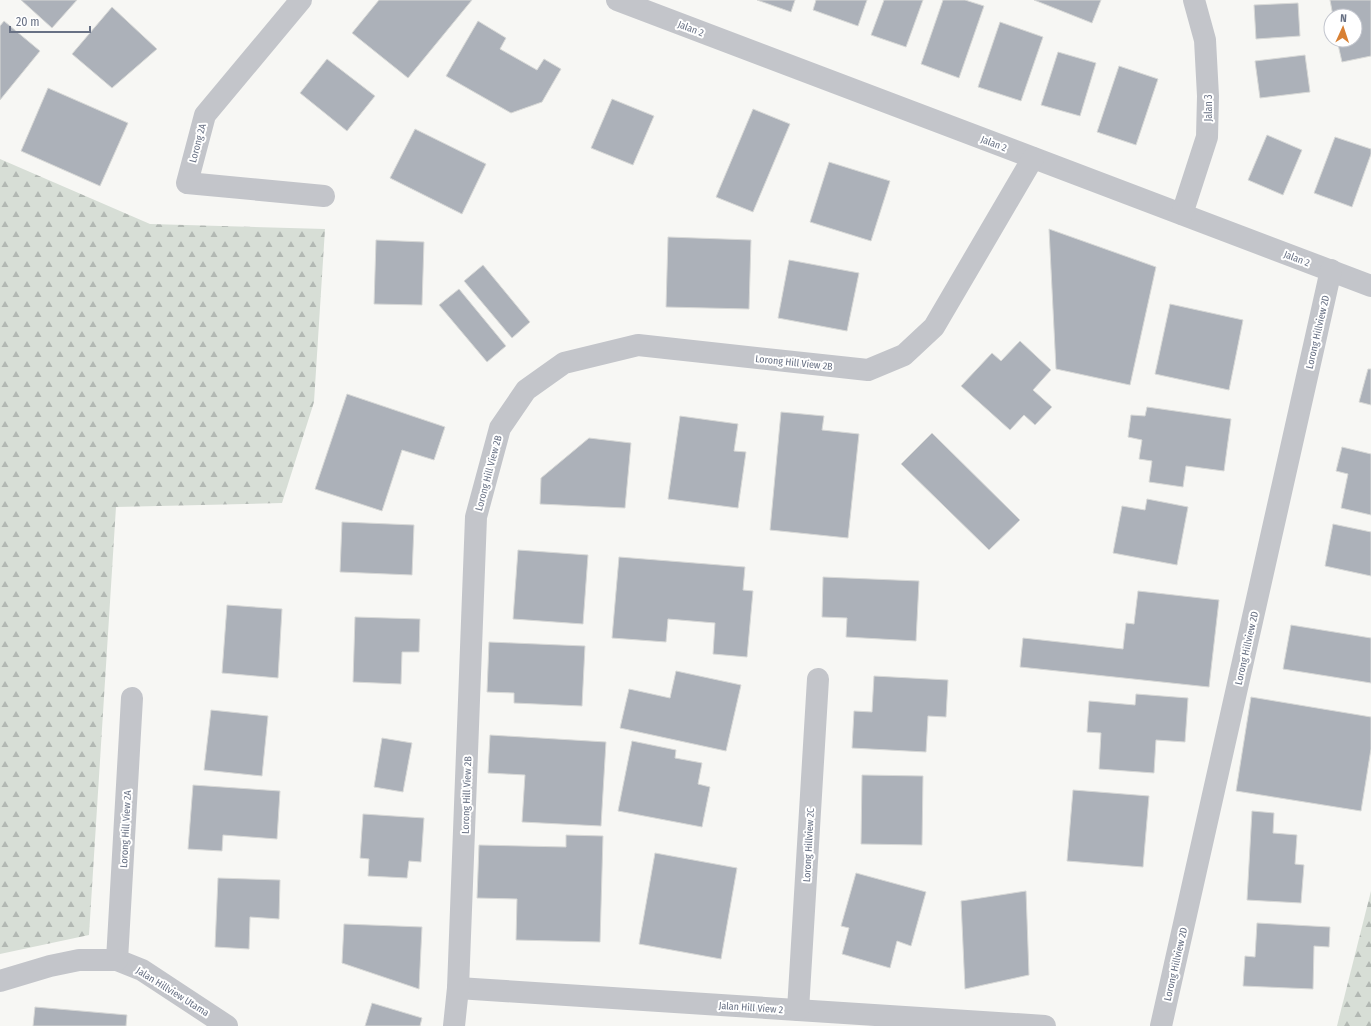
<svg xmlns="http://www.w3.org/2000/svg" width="1371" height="1026" viewBox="0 0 1371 1026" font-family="'Fira Sans Condensed',sans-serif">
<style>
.forest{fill:url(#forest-firs)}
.building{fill:#acb1b9;stroke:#d8d9d7}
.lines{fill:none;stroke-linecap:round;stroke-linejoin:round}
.minor{stroke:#c3c5ca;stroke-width:22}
.tertiary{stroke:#c3c5ca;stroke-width:22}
.labels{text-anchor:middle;stroke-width:4;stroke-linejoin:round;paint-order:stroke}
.street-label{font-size:10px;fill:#687184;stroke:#fff}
</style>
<defs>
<pattern id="forest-firs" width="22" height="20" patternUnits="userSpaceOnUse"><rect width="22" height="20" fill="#d7ded6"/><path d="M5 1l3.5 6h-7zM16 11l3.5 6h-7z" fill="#b2b8b3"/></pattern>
</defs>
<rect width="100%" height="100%" fill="#f7f7f4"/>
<!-- forest -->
<g class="forest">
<polygon points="0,159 150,224 325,229 314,402 282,503 116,507 89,935 0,954"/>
<polygon points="1371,891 1371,1026 1337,1026"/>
</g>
<!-- building -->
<g class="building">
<polygon points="21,0 77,0 52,28"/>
<polygon points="379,0 472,0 408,78 352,33"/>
<polygon points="757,0 795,0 791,12"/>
<polygon points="816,0 867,0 858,26 813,10"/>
<polygon points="884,0 923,0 906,47 871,35"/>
<polygon points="943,0 965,0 984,6 959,78 921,64"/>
<polygon points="1034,0 1101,0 1092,23"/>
<polygon points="1330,0 1371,0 1371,56 1342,62 1337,40 1355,40 1355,16 1333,16"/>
<polygon points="1298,3 1300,36 1256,39 1254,5"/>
<polygon points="112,7 157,49 112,88 72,54"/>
<polygon points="4,21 40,51 0,100 0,26"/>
<polygon points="478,21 506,38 500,49 537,70 544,59 561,69 542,102 511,113 446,76"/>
<polygon points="1000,22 1043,37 1021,101 978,87"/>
<polygon points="1058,52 1096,63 1080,116 1041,105"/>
<polygon points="1305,55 1310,92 1260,98 1255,61"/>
<polygon points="327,59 375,96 347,131 300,93"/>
<polygon points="1119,66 1158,79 1136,145 1097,132"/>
<polygon points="48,88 128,123 100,186 21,151"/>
<polygon points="612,99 654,116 633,165 591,148"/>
<polygon points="753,109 790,124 753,212 716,197"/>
<polygon points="415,129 486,164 462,214 390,178"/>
<polygon points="1267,135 1302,150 1283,195 1248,180"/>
<polygon points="1335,137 1371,149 1371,154 1352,207 1314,193"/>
<polygon points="829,162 890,181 871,241 810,222"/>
<polygon points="1049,229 1156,267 1130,385 1056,369"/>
<polygon points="668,237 751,240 749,309 666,307"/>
<polygon points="376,240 424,242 422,305 374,304"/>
<polygon points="789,260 859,273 847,331 778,318"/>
<polygon points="483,265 530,322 512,338 464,281"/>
<polygon points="459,289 506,346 487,362 439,305"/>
<polygon points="1170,304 1243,320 1229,390 1155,374"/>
<polygon points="1020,341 1051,370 1033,390 1052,407 1035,425 1024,415 1010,430 961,386 992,353 1001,361"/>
<polygon points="1368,369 1371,369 1371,405 1359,402"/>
<polygon points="347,394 445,427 434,460 402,450 382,511 315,489"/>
<polygon points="1147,407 1231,419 1224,471 1186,466 1183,487 1149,482 1152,461 1139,459 1142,440 1128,437 1131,415 1145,416"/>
<polygon points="781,412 824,416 822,430 859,434 848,538 770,530"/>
<polygon points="680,416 738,424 734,451 746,452 738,508 668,499"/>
<polygon points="932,433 1020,520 989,550 901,464"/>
<polygon points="589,438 631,443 625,508 540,504 541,478"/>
<polygon points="1342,447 1371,454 1371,515 1341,508 1348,474 1336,471"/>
<polygon points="1147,499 1188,507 1177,565 1113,553 1122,506 1145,510"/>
<polygon points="342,522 414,525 412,575 340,572"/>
<polygon points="1333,524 1371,532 1371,576 1325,566"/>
<polygon points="518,550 588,555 583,624 513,619"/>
<polygon points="619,557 745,567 743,590 753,591 747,657 713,654 715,623 668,619 666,642 612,638"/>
<polygon points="823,577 919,581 916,641 846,637 847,618 822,617"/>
<polygon points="1138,591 1219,600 1209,687 1020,667 1023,638 1123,649 1126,623 1134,624"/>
<polygon points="227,605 282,609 278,678 222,673"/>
<polygon points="355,617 420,619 419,652 402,652 401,684 353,682"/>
<polygon points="1291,625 1371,638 1371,683 1283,669"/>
<polygon points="489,642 585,646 582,706 514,703 514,693 487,692"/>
<polygon points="676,671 741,685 726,751 620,728 629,689 670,698"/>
<polygon points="874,676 948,680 946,717 928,716 926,752 852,748 854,711 872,712"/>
<polygon points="1136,694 1188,698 1185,742 1156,740 1154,773 1099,769 1101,733 1087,732 1089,701 1135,705"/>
<polygon points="1251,697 1371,717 1371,749 1361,811 1236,791"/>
<polygon points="211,710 268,716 262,776 204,770"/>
<polygon points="490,735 606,742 601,826 522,822 525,775 488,773"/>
<polygon points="382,738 412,743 403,792 374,787"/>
<polygon points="632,741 676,750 675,758 702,763 698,784 710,787 702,827 618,811"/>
<polygon points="862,775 923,776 922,845 861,844"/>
<polygon points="193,785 280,791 277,839 223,835 222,851 188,849"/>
<polygon points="1073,790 1149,796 1143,867 1067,861"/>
<polygon points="1252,811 1274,813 1273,833 1297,835 1295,864 1304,865 1301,903 1247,900"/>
<polygon points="363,814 424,818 421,862 409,861 407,878 368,876 369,859 360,858"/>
<polygon points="566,835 603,836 600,942 516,940 517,899 477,898 479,845 566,847"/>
<polygon points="655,853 737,868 721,959 639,944"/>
<polygon points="856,873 926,892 911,946 897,941 890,968 842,954 849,928 841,926"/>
<polygon points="218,878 280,880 279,919 250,917 249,949 215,947"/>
<polygon points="1026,891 1029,975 965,989 961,901"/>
<polygon points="1257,923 1330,927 1329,947 1314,946 1313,989 1243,986 1245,956 1255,957"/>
<polygon points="344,924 422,927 419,989 342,963"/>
<polygon points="372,1003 422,1018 420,1026 365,1026"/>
<polygon points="35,1007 127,1015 126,1026 33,1026"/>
</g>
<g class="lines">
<!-- minor -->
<g class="minor">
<polyline points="301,0 205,115 187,183 324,196"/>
<polyline points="617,0 1371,286"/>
<polyline points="1182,214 1207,137 1208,96 1205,40 1194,0"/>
<polyline points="132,698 117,960 142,970 227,1026"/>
<polyline points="458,988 1045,1026"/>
<polyline points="798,1010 818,679"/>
<polyline points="454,1026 458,988 476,517 500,428 526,390 564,363 638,345 868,370 904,355 934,327 1033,158"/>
<polyline points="1161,1026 1331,270"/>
</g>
<!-- tertiary -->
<polyline class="tertiary" points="0,981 50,966 79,960 117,960"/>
</g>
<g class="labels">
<!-- street labels -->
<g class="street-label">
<text transform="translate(691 28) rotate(21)" y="4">Jalan 2</text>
<text transform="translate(1208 108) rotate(-90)" y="4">Jalan 3</text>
<text transform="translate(197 143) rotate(-75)" y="4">Lorong 2A</text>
<text transform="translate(994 143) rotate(21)" y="4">Jalan 2</text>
<text transform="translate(1297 258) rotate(21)" y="4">Jalan 2</text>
<text transform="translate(1317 332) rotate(-77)" y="4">Lorong Hillview 2D</text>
<text transform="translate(794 362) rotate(6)" y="4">Lorong Hill View 2B</text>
<text transform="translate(488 473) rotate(-75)" y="4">Lorong Hill View 2B</text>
<text transform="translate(1246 648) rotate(-77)" y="4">Lorong Hillview 2D</text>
<text transform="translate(466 795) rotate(-88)" y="4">Lorong Hill View 2B</text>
<text transform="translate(125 829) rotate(-87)" y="4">Lorong Hill View 2A</text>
<text transform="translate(808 845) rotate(-87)" y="4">Lorong Hillview 2C</text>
<text transform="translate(1175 964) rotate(-77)" y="4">Lorong Hillview 2D</text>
<text transform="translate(173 991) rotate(32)" y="4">Jalan Hillview Utama</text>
<text transform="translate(751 1007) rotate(4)" y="4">Jalan Hill View 2</text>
</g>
</g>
<!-- north arrow -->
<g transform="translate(1343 28) rotate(3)"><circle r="19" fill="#ffffff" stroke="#c3c6ce"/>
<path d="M0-3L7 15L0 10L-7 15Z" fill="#d88034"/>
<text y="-6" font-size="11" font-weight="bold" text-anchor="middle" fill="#687184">N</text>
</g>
<!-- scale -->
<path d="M10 26v6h80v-6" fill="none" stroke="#687184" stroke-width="2"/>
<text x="16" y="26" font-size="12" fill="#687184" stroke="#ffffff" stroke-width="3" paint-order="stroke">20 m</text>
</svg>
